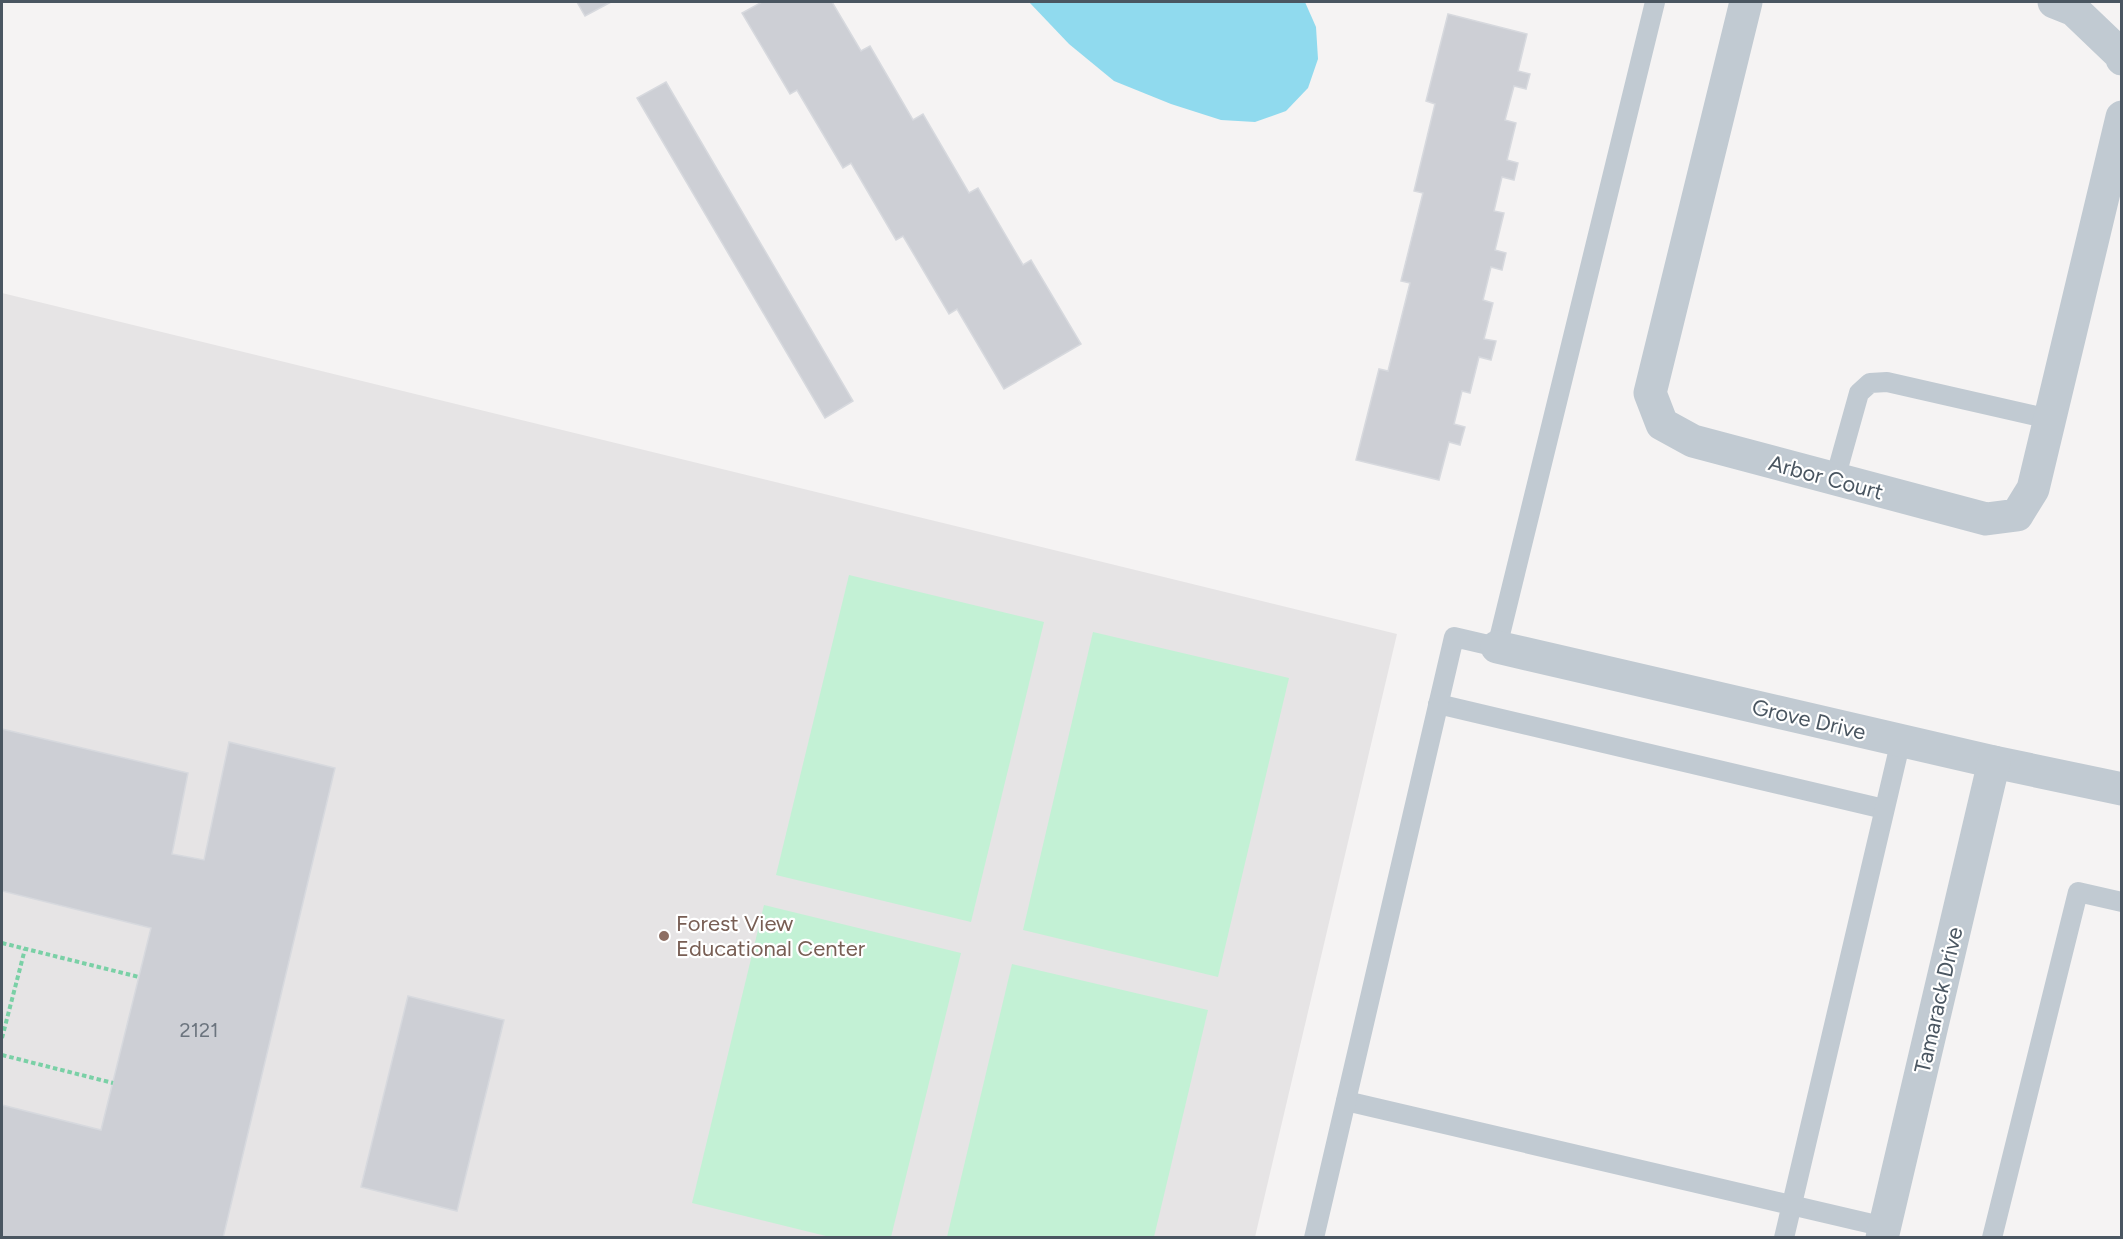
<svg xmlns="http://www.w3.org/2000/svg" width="2123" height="1239" viewBox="0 0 2123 1239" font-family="Figtree,sans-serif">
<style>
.education{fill:#e6e4e5}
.green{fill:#c3f1d5}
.water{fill:#90daee}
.building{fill:#cdcfd5;stroke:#d7d9de;stroke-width:1.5}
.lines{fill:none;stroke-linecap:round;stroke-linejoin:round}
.path{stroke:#7ad0a6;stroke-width:4;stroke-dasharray:4.5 3;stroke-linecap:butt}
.lane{stroke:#c1cad2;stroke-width:20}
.street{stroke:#c1cad2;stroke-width:33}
.education-dot{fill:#8d6e63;stroke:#fff;stroke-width:2}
.labels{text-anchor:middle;stroke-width:4.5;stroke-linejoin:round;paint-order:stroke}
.number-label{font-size:20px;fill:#6b747e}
.street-label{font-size:22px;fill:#4a5661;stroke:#fff}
.education-label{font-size:22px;fill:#785e54;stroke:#fff;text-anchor:start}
</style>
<rect width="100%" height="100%" fill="#f5f3f3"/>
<!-- education -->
<polygon class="education" points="2,293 1397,634 1255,1237 2,1238"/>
<!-- green -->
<g class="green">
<polygon points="849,575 1044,622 971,922 776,875"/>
<polygon points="1093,632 1289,678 1218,977 1023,930"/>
<polygon points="764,905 961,953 891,1237 830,1237 692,1203"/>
<polygon points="1012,964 1208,1010 1154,1237 947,1237"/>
</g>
<!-- water -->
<polygon class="water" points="1029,2 1305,2 1316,27 1318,59 1308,88 1286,111 1255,122 1221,120 1171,104 1114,81 1069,44"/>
<!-- building -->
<g class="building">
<polygon points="577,2 611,2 585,16"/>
<polygon points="762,2 832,2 861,51 870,46 913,120 923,114 969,193 978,188 1023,265 1031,260 1081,344 1004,389 957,309 949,314 903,236 896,240 851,163 843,168 797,90 790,94 742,13"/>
<polygon points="1448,14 1527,34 1518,71 1530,74 1526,89 1514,86 1505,120 1516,123 1507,160 1518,163 1514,180 1502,177 1494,211 1504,213 1495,250 1506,253 1502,270 1491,267 1483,300 1493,303 1484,339 1496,341 1491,360 1479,357 1470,393 1462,391 1454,424 1465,427 1460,445 1449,442 1439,480 1356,460 1379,369 1388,371 1410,283 1401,281 1423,193 1414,191 1435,104 1426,101"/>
<polygon points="666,82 853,401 825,418 637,98"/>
<polygon points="2,729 188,773 172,854 204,860 229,742 335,768 223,1238 2,1238 2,1105 101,1130 151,928 2,891"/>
<polygon points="408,996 504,1020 457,1211 361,1187"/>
</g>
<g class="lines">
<!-- path -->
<g class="path">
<polyline points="2,943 139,977"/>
<polyline points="2,1038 25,949"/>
<polyline points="2,1055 113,1083"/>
</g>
<!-- lane -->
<g class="lane">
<polyline points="1835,479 1859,393 1870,383 1887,382 2049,419"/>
<polyline points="1438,704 1884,809"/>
<polyline points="1346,1101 1885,1227"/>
<polyline points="1314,1238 1454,637 1497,647 1655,2"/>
<polyline points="1784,1238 1901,740"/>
<polyline points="1992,1238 2078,892 2122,902"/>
</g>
<!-- street -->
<g class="street">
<polyline points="1746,2 1650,393 1662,424 1693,441 1986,519 2017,515 2033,489 2122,117"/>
<polyline points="2054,2 2074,10 2121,55 2122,59"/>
<polyline points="1497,647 1994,762 2122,789"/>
<polyline points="1882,1238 1994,762"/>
</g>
</g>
<!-- markers -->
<circle class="education-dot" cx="664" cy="936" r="6"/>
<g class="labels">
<!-- number labels -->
<g class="number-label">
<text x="199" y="1037">2121</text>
</g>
<!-- street labels -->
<g class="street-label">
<text transform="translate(1826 477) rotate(15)" y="8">Arbor Court</text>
<text transform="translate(1809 719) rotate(13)" y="8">Grove Drive</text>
<text transform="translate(1938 1000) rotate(-77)" y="8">Tamarack Drive</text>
</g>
<!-- education labels -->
<g class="education-label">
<text x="676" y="931">Forest View<tspan x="676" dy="25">Educational Center</tspan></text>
</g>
</g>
<!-- border -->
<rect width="2123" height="1239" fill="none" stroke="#4a5661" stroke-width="6"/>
</svg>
